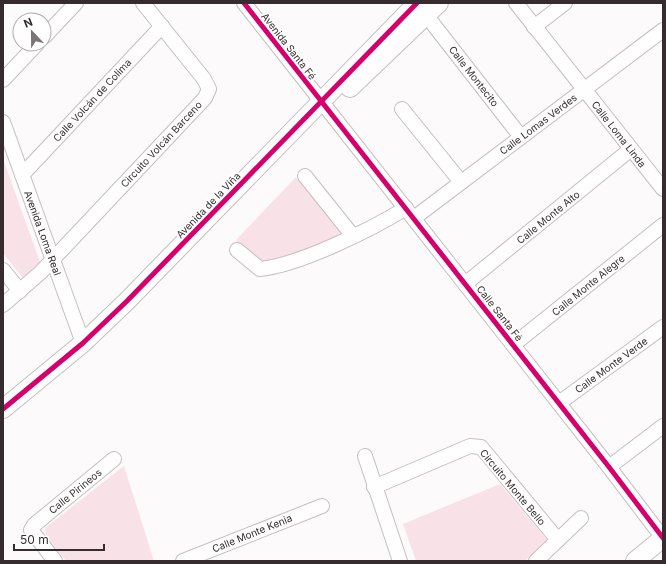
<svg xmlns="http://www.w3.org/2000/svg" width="666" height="564" viewBox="0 0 666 564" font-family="Inter,sans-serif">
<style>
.green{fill:#f9e1e8}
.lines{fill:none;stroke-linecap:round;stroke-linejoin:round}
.minor-casing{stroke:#c5bfc1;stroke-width:16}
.tertiary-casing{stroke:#c5bfc1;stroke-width:20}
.minor{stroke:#fffefe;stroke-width:14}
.tertiary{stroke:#fffefe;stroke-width:18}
.cycleway-casing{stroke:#fff;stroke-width:8}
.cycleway{stroke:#d6006c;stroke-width:5}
.labels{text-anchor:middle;stroke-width:4;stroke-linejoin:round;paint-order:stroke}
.street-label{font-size:10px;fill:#362c2f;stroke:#fff}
</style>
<rect width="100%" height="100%" fill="#fdfafb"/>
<!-- green -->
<g class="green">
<polygon points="3,159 40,262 23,278 3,253"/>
<polygon points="296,177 344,234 263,265 236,240"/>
<polygon points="124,466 154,561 66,561 46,536 45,528"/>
<polygon points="500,484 548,541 524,561 416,561 403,524"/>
</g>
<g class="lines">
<defs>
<g id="minor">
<polyline points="244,3 609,467 663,538"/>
<polyline points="516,3 663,189"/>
<polyline points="426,15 521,137"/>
<polyline points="534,27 565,3"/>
<polyline points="44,37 76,3"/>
<polyline points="3,80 37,44"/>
<polyline points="402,109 461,182"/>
<polyline points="3,122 83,343"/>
<polyline points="22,175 162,26"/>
<polyline points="305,176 353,236"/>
<polyline points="414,218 663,30"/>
<path d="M237,250L260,269C300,265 372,229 406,208"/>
<polyline points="3,270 20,291"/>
<polyline points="465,284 631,149"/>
<polyline points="3,305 40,273 205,98 209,89 204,79 143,3"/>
<polyline points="513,345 663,225"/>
<polyline points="559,403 663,327"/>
<polyline points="365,456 400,561"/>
<polyline points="609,467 663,426"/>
<polyline points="374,487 470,446 481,447 558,540"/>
<polyline points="55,561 31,530 34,525 114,459"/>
<polyline points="183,561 322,506"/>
<polyline points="536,561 581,518"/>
</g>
<g id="tertiary">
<polyline points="350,88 439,3"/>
<polyline points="3,409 83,343 127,301 417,3"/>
<polyline points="635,561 663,538"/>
</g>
</defs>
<!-- minor casing -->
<use href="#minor" class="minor-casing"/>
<!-- tertiary casing -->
<use href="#tertiary" class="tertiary-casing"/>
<!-- minor -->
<use href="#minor" class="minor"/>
<!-- tertiary -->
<use href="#tertiary" class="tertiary"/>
<defs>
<g id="cycleway">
<polyline points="244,3 609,467 663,538"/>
<polyline points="3,409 83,343 127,301 417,3"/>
</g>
</defs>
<!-- cycleway casing -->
<use href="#cycleway" class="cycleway-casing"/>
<!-- cycleway -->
<use href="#cycleway" class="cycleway"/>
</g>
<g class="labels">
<!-- street labels -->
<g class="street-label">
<text transform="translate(289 46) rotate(52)" y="4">Avenida Santa Fé</text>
<text transform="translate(474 76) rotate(52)" y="4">Calle Montecito</text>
<text transform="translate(92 100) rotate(-47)" y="4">Calle Volcán de Colima</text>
<text transform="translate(538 124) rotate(-37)" y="4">Calle Lomas Verdes</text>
<text transform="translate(619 134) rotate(52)" y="4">Calle Loma Linda</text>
<text transform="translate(161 144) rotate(-47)" y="4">Circuito Volcán Barceno</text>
<text transform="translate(208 205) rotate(-46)" y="4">Avenida de la Viña</text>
<text transform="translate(548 217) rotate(-39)" y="4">Calle Monte Alto</text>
<text transform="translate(43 233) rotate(70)" y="4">Avenida Loma Real</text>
<text transform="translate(588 285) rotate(-39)" y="4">Calle Monte Alegre</text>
<text transform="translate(500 313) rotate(52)" y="4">Calle Santa Fé</text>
<text transform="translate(611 365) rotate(-36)" y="4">Calle Monte Verde</text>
<text transform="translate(513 487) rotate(50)" y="4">Circuito Monte Bello</text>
<text transform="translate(75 491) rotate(-39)" y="4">Calle Pirineos</text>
<text transform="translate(252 533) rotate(-22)" y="4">Calle Monte Kenia</text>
</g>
</g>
<!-- border -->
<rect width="666" height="564" fill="none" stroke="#362c2f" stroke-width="8"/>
<!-- north arrow -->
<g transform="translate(32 32) rotate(338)"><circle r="19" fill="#ffffff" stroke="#afabac"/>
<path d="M0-3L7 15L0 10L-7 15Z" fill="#7c7476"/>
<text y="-6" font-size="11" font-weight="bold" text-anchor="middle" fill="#362c2f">N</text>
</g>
<!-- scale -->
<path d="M14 544v6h90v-6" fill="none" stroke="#362c2f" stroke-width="2"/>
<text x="20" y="544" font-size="12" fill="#362c2f" stroke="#ffffff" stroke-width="3" paint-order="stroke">50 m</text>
</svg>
